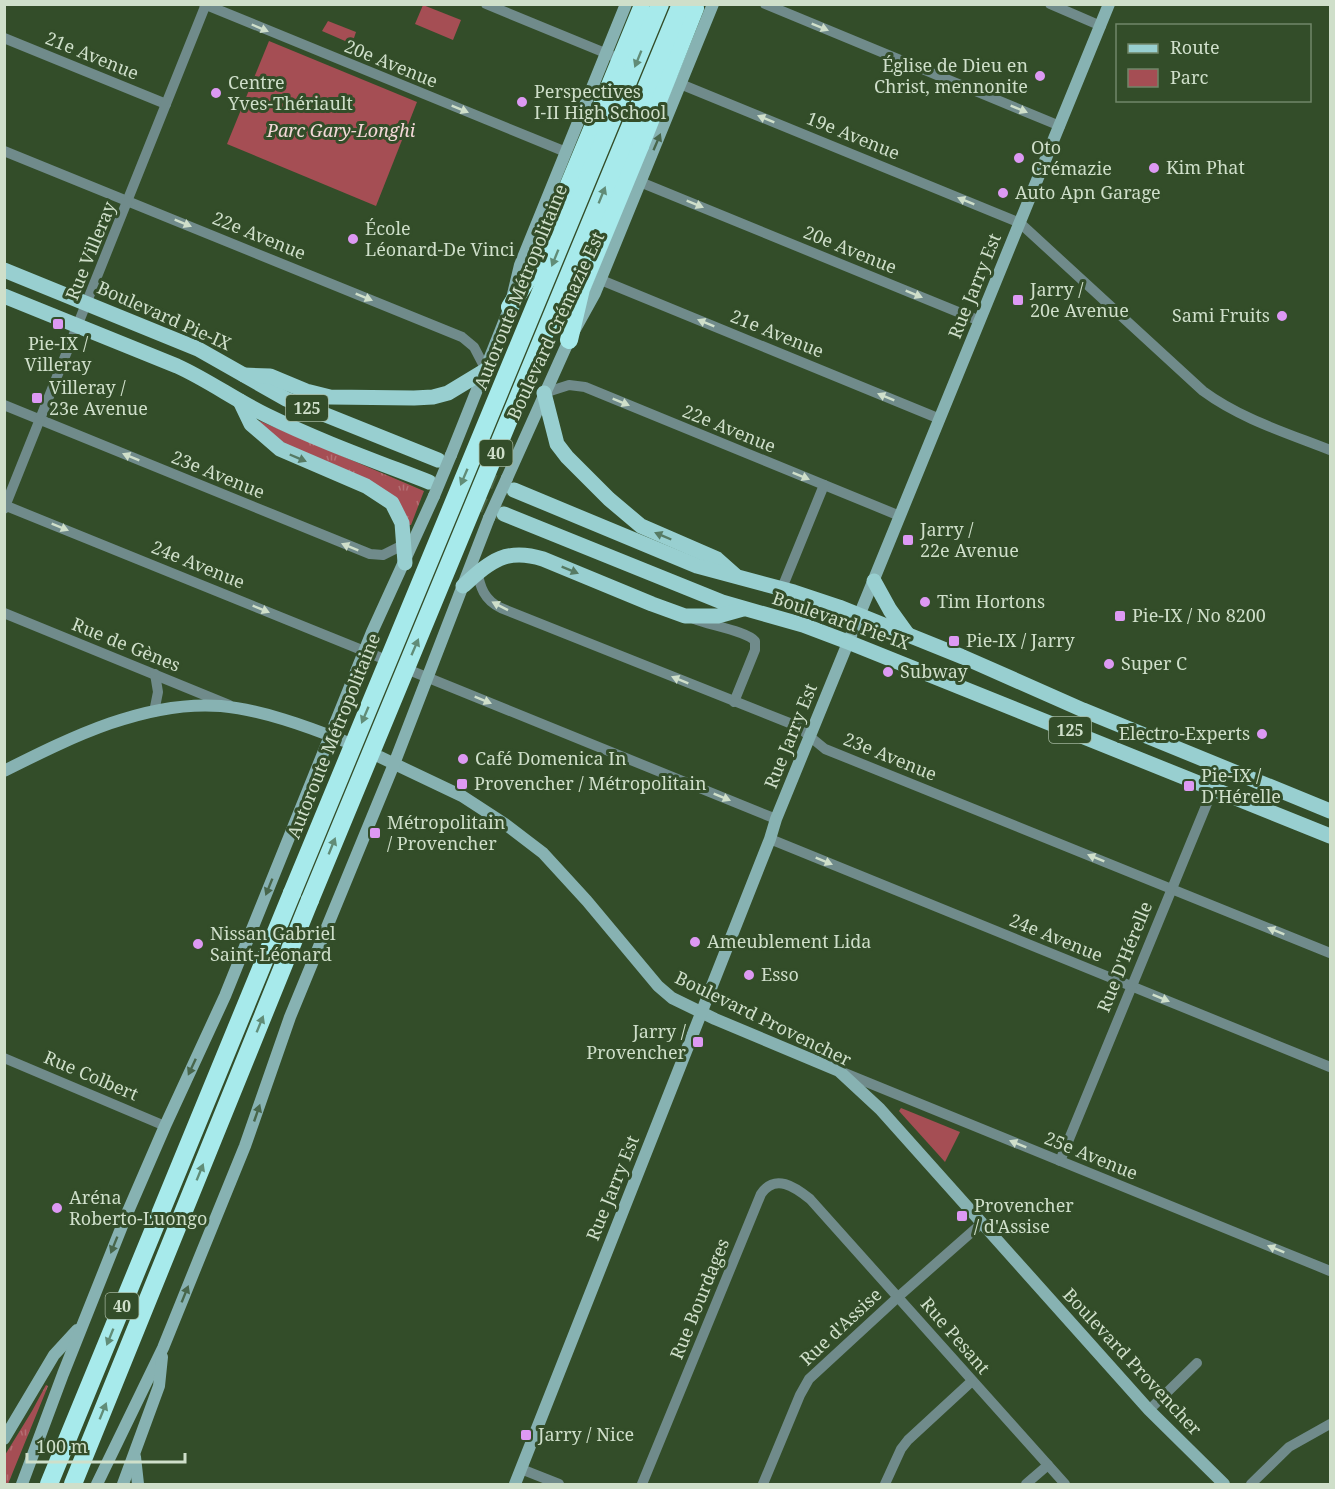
<svg xmlns="http://www.w3.org/2000/svg" width="1335" height="1489" viewBox="0 0 1335 1489" font-family="'Noto Serif',serif">
<style>
.grass{fill:url(#grass-tufts)}
.park{fill:#a54e54}
.lines{fill:none;stroke-linecap:round;stroke-linejoin:round}
.primary-tunnel{stroke:#4a6341;stroke-width:15;stroke-dasharray:15 8;stroke-linecap:butt}
.street{stroke:#708b8b;stroke-width:10}
.secondary{stroke:#87b2b2;stroke-width:12}
.primary{stroke:#98cfd0;stroke-width:15}
.highway{stroke:#a7eaeb;stroke-width:18}
.secondary-bridge{stroke:#87b2b2;stroke-width:12}
.highway-bridge{stroke:#a7eaeb;stroke-width:18}
.oneway{fill:#cfdfca}
.oneway2{fill:#618c77}
.oneway3{fill:#48664b}
.oneway4{fill:#567a63}
.poi-dot{fill:#dd99f3;stroke:#334d29;stroke-width:2}
.labels{text-anchor:middle;stroke-width:6;stroke-linejoin:round;paint-order:stroke}
.shield{fill:#334d29;stroke:#a0b39a;stroke-width:1.5}
.shield-label{font-size:16px;font-weight:bold;fill:#cfdfca}
.street-label{font-size:18px;fill:#cfdfca;stroke:#334d29}
.poi-label{font-size:18px;fill:#cfdfca;stroke:#334d29;text-anchor:start}
.park-label{font-size:18px;font-style:italic;fill:#f4d8d8;stroke:#334d29}
</style>
<defs>
<pattern id="grass-tufts" width="24" height="20" patternUnits="userSpaceOnUse" patternTransform="scale(1.5)"><rect width="24" height="20" fill="#a54e54"/><path d="M3 7l-1-3M5 7V3M7 7l1-3M15 17l-1-3M17 17v-4M19 17l1-3" fill="none" stroke="#b46f73"/></pattern>
</defs>
<rect width="100%" height="100%" fill="#334d29"/>
<!-- grass -->
<g class="grass">
<polygon points="260,421 424,491 411,525 409,525 403,509 397,500 292,449 258,423"/>
<polygon points="46,1385 48,1386 8,1484 5,1484 5,1455 32,1411"/>
</g>
<!-- park -->
<g class="park">
<polygon points="423,5 461,20 453,40 415,24"/>
<polygon points="328,21 356,32 352,44 322,31"/>
<polygon points="269,41 417,102 376,206 227,144"/>
<polygon points="901,1108 960,1132 945,1162 899,1111"/>
</g>
<g class="lines">
<!-- primary-tunnel -->
<g class="primary-tunnel">
<polyline points="438,460 514,490"/>
<polyline points="429,482 504,514"/>
</g>
<!-- street -->
<g class="street">
<polyline points="204,4 566,152"/>
<polyline points="486,4 615,57"/>
<polyline points="765,4 1060,126"/>
<polyline points="1050,4 1101,26"/>
<polyline points="4,38 166,104"/>
<path d="M673,81L1020,223L1203,391C1241,419 1287,433 1330,450"/>
<polyline points="4,151 462,337 474,347 486,370"/>
<polyline points="640,182 980,321"/>
<polyline points="601,280 940,419"/>
<polyline points="544,393 569,385 585,387 900,516"/>
<polyline points="4,405 370,554 383,555 407,543"/>
<polyline points="4,505 379,657"/>
<polyline points="4,509 206,4"/>
<path d="M477,570C480,587 484,600 501,608L797,726L825,749L1330,953"/>
<polyline points="782,588 824,485"/>
<polyline points="4,613 229,705"/>
<path d="M694,619C708,625 747,631 755,641V650L734,702"/>
<polyline points="414,672 776,819"/>
<polyline points="154,712 158,692 155,674"/>
<polyline points="770,839 1330,1067"/>
<polyline points="4,1058 165,1126"/>
<polyline points="842,1072 1330,1271"/>
<polyline points="1060,1161 1222,767"/>
<polyline points="1149,1410 1197,1363"/>
<polyline points="521,1469 559,1484"/>
<path d="M642,1484L761,1194C775,1173 795,1187 810,1199L1065,1484"/>
<polyline points="763,1484 800,1395 809,1379 898,1297 982,1223"/>
<polyline points="885,1484 901,1449 908,1440 972,1381"/>
<polyline points="1026,1484 1048,1465"/>
<polyline points="1251,1484 1289,1447 1330,1424"/>
</g>
<!-- secondary -->
<g class="secondary">
<polyline points="451,455 510,307 520,265 626,4"/>
<polyline points="507,478 569,340 595,293 713,4"/>
<polyline points="380,757 462,796 505,824 543,853 587,901 658,986 672,998 715,1019 839,1071 880,1109 1149,1410 1224,1484"/>
<path d="M4,771C70,738 145,700 221,706C262,710 306,726 344,741"/>
<polyline points="4,1439 54,1355 77,1330"/>
<polyline points="135,1457 138,1484"/>
<polyline points="22,1484 63,1374 126,1216 165,1126 225,996 372,632 434,496"/>
<polyline points="97,1484 163,1348 199,1259 245,1146 290,1017 394,764 489,518"/>
<polyline points="123,1484 159,1386 162,1357"/>
<polyline points="515,1484 770,839 776,819 1109,4"/>
</g>
<!-- primary -->
<g class="primary">
<polyline points="4,270 198,349 286,399 438,460"/>
<path d="M4,296L177,366C208,380 235,400 266,415C319,441 375,461 429,482"/>
<polyline points="244,375 270,376 306,391 330,397 414,398 433,397 448,393 486,370"/>
<polyline points="544,393 557,444 567,457 609,499 641,526 717,559 735,575"/>
<polyline points="240,401 251,424 280,449 366,486 392,503 402,523 405,563"/>
<polyline points="514,490 697,566 794,592 839,607 963,657 1083,710 1330,811"/>
<polyline points="504,514 722,602 803,625 848,642 1330,836"/>
<polyline points="874,581 890,610 908,635"/>
<path d="M463,586C490,562 505,547 543,559L652,604L685,616H718L743,609"/>
</g>
<!-- highway -->
<g class="highway">
<polyline points="510,307 534,269 593,127"/>
<polyline points="569,340 581,289 640,146"/>
<polyline points="49,1484 292,893"/>
<polyline points="73,1484 310,900"/>
</g>
<!-- secondary-bridge -->
<g class="secondary-bridge">
<polyline points="434,496 451,455"/>
<polyline points="489,518 507,478"/>
</g>
<!-- highway-bridge -->
<g class="highway-bridge">
<polyline points="593,127 641,10"/>
<polyline points="640,146 695,8"/>
<polyline points="292,893 660,4"/>
<polyline points="310,900 681,4"/>
</g>
</g>
<!-- one-way arrows -->
<defs><path id="oneway-solid" d="M-6-.8H1V-3.2L6.5 0L1 3.2V.8H-6Z" transform="scale(1.5)"/></defs>
<g class="oneway">
<use href="#oneway-solid" transform="translate(820 27) rotate(22)"/>
<use href="#oneway-solid" transform="translate(260 28) rotate(23)"/>
<use href="#oneway-solid" transform="translate(460 109) rotate(22)"/>
<use href="#oneway-solid" transform="translate(1019 109) rotate(22)"/>
<use href="#oneway-solid" transform="translate(766 119) rotate(-158)"/>
<use href="#oneway-solid" transform="translate(966 201) rotate(-158)"/>
<use href="#oneway-solid" transform="translate(695 204) rotate(22)"/>
<use href="#oneway-solid" transform="translate(183 223) rotate(22)"/>
<use href="#oneway-solid" transform="translate(914 294) rotate(22)"/>
<use href="#oneway-solid" transform="translate(364 297) rotate(22)"/>
<use href="#oneway-solid" transform="translate(706 323) rotate(-158)"/>
<use href="#oneway-solid" transform="translate(886 397) rotate(-158)"/>
<use href="#oneway-solid" transform="translate(621 402) rotate(22)"/>
<use href="#oneway-solid" transform="translate(131 457) rotate(-158)"/>
<use href="#oneway-solid" transform="translate(801 476) rotate(22)"/>
<use href="#oneway-solid" transform="translate(60 527) rotate(22)"/>
<use href="#oneway-solid" transform="translate(350 547) rotate(-158)"/>
<use href="#oneway-solid" transform="translate(500 606) rotate(-153)"/>
<use href="#oneway-solid" transform="translate(261 609) rotate(22)"/>
<use href="#oneway-solid" transform="translate(680 680) rotate(-158)"/>
<use href="#oneway-solid" transform="translate(483 700) rotate(22)"/>
<use href="#oneway-solid" transform="translate(722 797) rotate(22)"/>
<use href="#oneway-solid" transform="translate(1096 858) rotate(-158)"/>
<use href="#oneway-solid" transform="translate(824 861) rotate(22)"/>
<use href="#oneway-solid" transform="translate(1276 931) rotate(-158)"/>
<use href="#oneway-solid" transform="translate(1161 998) rotate(22)"/>
<use href="#oneway-solid" transform="translate(1018 1144) rotate(-158)"/>
<use href="#oneway-solid" transform="translate(1276 1249) rotate(-158)"/>
</g>
<g class="oneway2">
<use href="#oneway-solid" transform="translate(638 59) rotate(112)"/>
<use href="#oneway-solid" transform="translate(602 195) rotate(-68)"/>
<use href="#oneway-solid" transform="translate(555 258) rotate(112)"/>
<use href="#oneway-solid" transform="translate(464 477) rotate(113)"/>
<use href="#oneway-solid" transform="translate(415 647) rotate(-67)"/>
<use href="#oneway-solid" transform="translate(365 715) rotate(113)"/>
<use href="#oneway-solid" transform="translate(332 846) rotate(-68)"/>
<use href="#oneway-solid" transform="translate(260 1024) rotate(-68)"/>
<use href="#oneway-solid" transform="translate(200 1172) rotate(-68)"/>
<use href="#oneway-solid" transform="translate(110 1337) rotate(112)"/>
<use href="#oneway-solid" transform="translate(103 1411) rotate(-68)"/>
</g>
<g class="oneway3">
<use href="#oneway-solid" transform="translate(657 142) rotate(-67)"/>
<use href="#oneway-solid" transform="translate(269 887) rotate(112)"/>
<use href="#oneway-solid" transform="translate(192 1067) rotate(115)"/>
<use href="#oneway-solid" transform="translate(257 1113) rotate(-71)"/>
<use href="#oneway-solid" transform="translate(114 1245) rotate(112)"/>
<use href="#oneway-solid" transform="translate(185 1294) rotate(-68)"/>
</g>
<g class="oneway4">
<use href="#oneway-solid" transform="translate(298 458) rotate(23)"/>
<use href="#oneway-solid" transform="translate(663 536) rotate(-157)"/>
<use href="#oneway-solid" transform="translate(570 570) rotate(22)"/>
</g>
<!-- markers -->
<g class="poi-dot">
<circle cx="1040" cy="76" r="6"/>
<circle cx="216" cy="93" r="6"/>
<circle cx="522" cy="102" r="6"/>
<circle cx="1019" cy="158" r="6"/>
<circle cx="1154" cy="168" r="6"/>
<circle cx="1003" cy="193" r="6"/>
<circle cx="353" cy="239" r="6"/>
<rect x="1012" y="294" width="12" height="12" rx="3"/>
<circle cx="1282" cy="316" r="6"/>
<rect x="52" y="318" width="12" height="12" rx="3"/>
<rect x="31" y="392" width="12" height="12" rx="3"/>
<rect x="902" y="534" width="12" height="12" rx="3"/>
<circle cx="925" cy="602" r="6"/>
<rect x="1114" y="610" width="12" height="12" rx="3"/>
<rect x="948" y="635" width="12" height="12" rx="3"/>
<circle cx="1109" cy="664" r="6"/>
<circle cx="888" cy="672" r="6"/>
<circle cx="1262" cy="734" r="6"/>
<circle cx="463" cy="759" r="6"/>
<rect x="456" y="778" width="12" height="12" rx="3"/>
<rect x="1183" y="780" width="12" height="12" rx="3"/>
<rect x="369" y="827" width="12" height="12" rx="3"/>
<circle cx="695" cy="942" r="6"/>
<circle cx="198" cy="944" r="6"/>
<circle cx="749" cy="975" r="6"/>
<rect x="692" y="1036" width="12" height="12" rx="3"/>
<circle cx="57" cy="1208" r="6"/>
<rect x="956" y="1210" width="12" height="12" rx="3"/>
<rect x="520" y="1429" width="12" height="12" rx="3"/>
</g>
<g class="labels">
<!-- shield labels -->
<g class="shield">
<rect x="286" y="395" width="42" height="26" rx="4.5"/>
<rect x="479.5" y="440" width="33" height="26" rx="4.5"/>
<rect x="1049" y="717" width="42" height="26" rx="4.5"/>
<rect x="105.5" y="1293" width="33" height="26" rx="4.5"/>
</g>
<g class="shield-label">
<text x="307" y="414">125</text>
<text x="496" y="459">40</text>
<text x="1070" y="736">125</text>
<text x="122" y="1312">40</text>
</g>
<!-- street labels -->
<g class="street-label">
<text transform="translate(92 56) rotate(22)" y="6">21e Avenue</text>
<text transform="translate(391 64) rotate(22)" y="6">20e Avenue</text>
<text transform="translate(853 136) rotate(22)" y="6">19e Avenue</text>
<text transform="translate(259 236) rotate(22)" y="6">22e Avenue</text>
<text transform="translate(850 250) rotate(22)" y="6">20e Avenue</text>
<text transform="translate(91 251) rotate(-68)" y="6">Rue Villeray</text>
<text transform="translate(975 286) rotate(-68)" y="6">Rue Jarry Est</text>
<text transform="translate(521 287) rotate(-68)" y="6">Autoroute Métropolitaine</text>
<text transform="translate(164 316) rotate(24)" y="6">Boulevard Pie-IX</text>
<text transform="translate(556 326) rotate(-65)" y="6">Boulevard Crémazie Est</text>
<text transform="translate(777 334) rotate(22)" y="6">21e Avenue</text>
<text transform="translate(729 429) rotate(22)" y="6">22e Avenue</text>
<text transform="translate(218 475) rotate(22)" y="6">23e Avenue</text>
<text transform="translate(198 565) rotate(22)" y="6">24e Avenue</text>
<text transform="translate(841 621) rotate(19)" y="6">Boulevard Pie-IX</text>
<text transform="translate(126 645) rotate(22)" y="6">Rue de Gènes</text>
<text transform="translate(334 736) rotate(-68)" y="6">Autoroute Métropolitaine</text>
<text transform="translate(791 736) rotate(-68)" y="6">Rue Jarry Est</text>
<text transform="translate(890 757) rotate(22)" y="6">23e Avenue</text>
<text transform="translate(1056 938) rotate(22)" y="6">24e Avenue</text>
<text transform="translate(1125 957) rotate(-68)" y="6">Rue D'Hérelle</text>
<text transform="translate(763 1019) rotate(26)" y="6">Boulevard Provencher</text>
<text transform="translate(91 1076) rotate(23)" y="6">Rue Colbert</text>
<text transform="translate(1091 1156) rotate(22)" y="6">25e Avenue</text>
<text transform="translate(613 1188) rotate(-68)" y="6">Rue Jarry Est</text>
<text transform="translate(700 1299) rotate(-68)" y="6">Rue Bourdages</text>
<text transform="translate(841 1327) rotate(-43)" y="6">Rue d'Assise</text>
<text transform="translate(955 1336) rotate(49)" y="6">Rue Pesant</text>
<text transform="translate(1132 1362) rotate(47)" y="6">Boulevard Provencher</text>
</g>
<!-- poi labels -->
<g class="poi-label">
<text x="1028" y="72" text-anchor="end">Église de Dieu en<tspan x="1028" dy="21">Christ, mennonite</tspan></text>
<text x="228" y="89">Centre<tspan x="228" dy="21">Yves-Thériault</tspan></text>
<text x="534" y="98">Perspectives<tspan x="534" dy="21">I-II High School</tspan></text>
<text x="1031" y="154">Oto<tspan x="1031" dy="21">Crémazie</tspan></text>
<text x="1166" y="174">Kim Phat</text>
<text x="1015" y="199">Auto Apn Garage</text>
<text x="365" y="235">École<tspan x="365" dy="21">Léonard-De Vinci</tspan></text>
<text x="1030" y="296">Jarry /<tspan x="1030" dy="21">20e Avenue</tspan></text>
<text x="1270" y="322" text-anchor="end">Sami Fruits</text>
<text x="58" y="350" text-anchor="middle">Pie-IX /<tspan x="58" dy="21">Villeray</tspan></text>
<text x="49" y="394">Villeray /<tspan x="49" dy="21">23e Avenue</tspan></text>
<text x="920" y="536">Jarry /<tspan x="920" dy="21">22e Avenue</tspan></text>
<text x="937" y="608">Tim Hortons</text>
<text x="1132" y="622">Pie-IX / No 8200</text>
<text x="966" y="647">Pie-IX / Jarry</text>
<text x="1121" y="670">Super C</text>
<text x="900" y="678">Subway</text>
<text x="1250" y="740" text-anchor="end">Electro-Experts</text>
<text x="475" y="765">Café Domenica In</text>
<text x="1201" y="782">Pie-IX /<tspan x="1201" dy="21">D'Hérelle</tspan></text>
<text x="474" y="790">Provencher / Métropolitain</text>
<text x="387" y="829">Métropolitain<tspan x="387" dy="21">/ Provencher</tspan></text>
<text x="210" y="940">Nissan Gabriel<tspan x="210" dy="21">Saint-Léonard</tspan></text>
<text x="707" y="948">Ameublement Lida</text>
<text x="761" y="981">Esso</text>
<text x="686" y="1038" text-anchor="end">Jarry /<tspan x="686" dy="21">Provencher</tspan></text>
<text x="69" y="1204">Aréna<tspan x="69" dy="21">Roberto-Luongo</tspan></text>
<text x="974" y="1212">Provencher<tspan x="974" dy="21">/ d'Assise</tspan></text>
<text x="538" y="1441">Jarry / Nice</text>
</g>
<!-- park labels -->
<g class="park-label">
<text x="341" y="137">Parc Gary-Longhi</text>
</g>
</g>
<!-- border -->
<rect width="1335" height="1489" fill="none" stroke="#cfdfca" stroke-width="12"/>
<!-- legend -->
<rect x="1116" y="24" width="195" height="78" fill="#334d29" stroke="#718769" stroke-width="1.5"/>
<rect x="1128" y="44" width="30" height="9" fill="#98cfd0" stroke="#718769" stroke-width="1.5"/>
<text x="1170" y="54" font-size="18" fill="#cfdfca">Route</text>
<rect x="1128" y="69" width="30" height="18" fill="#a54e54" stroke="#718769" stroke-width="1.5"/>
<text x="1170" y="84" font-size="18" fill="#cfdfca">Parc</text>
<!-- scale -->
<path d="M27 1453v9h158v-9" fill="none" stroke="#cfdfca" stroke-width="3"/>
<text x="36" y="1453" font-size="18" fill="#cfdfca" stroke="#334d29" stroke-width="4.5" paint-order="stroke">100 m</text>
</svg>
